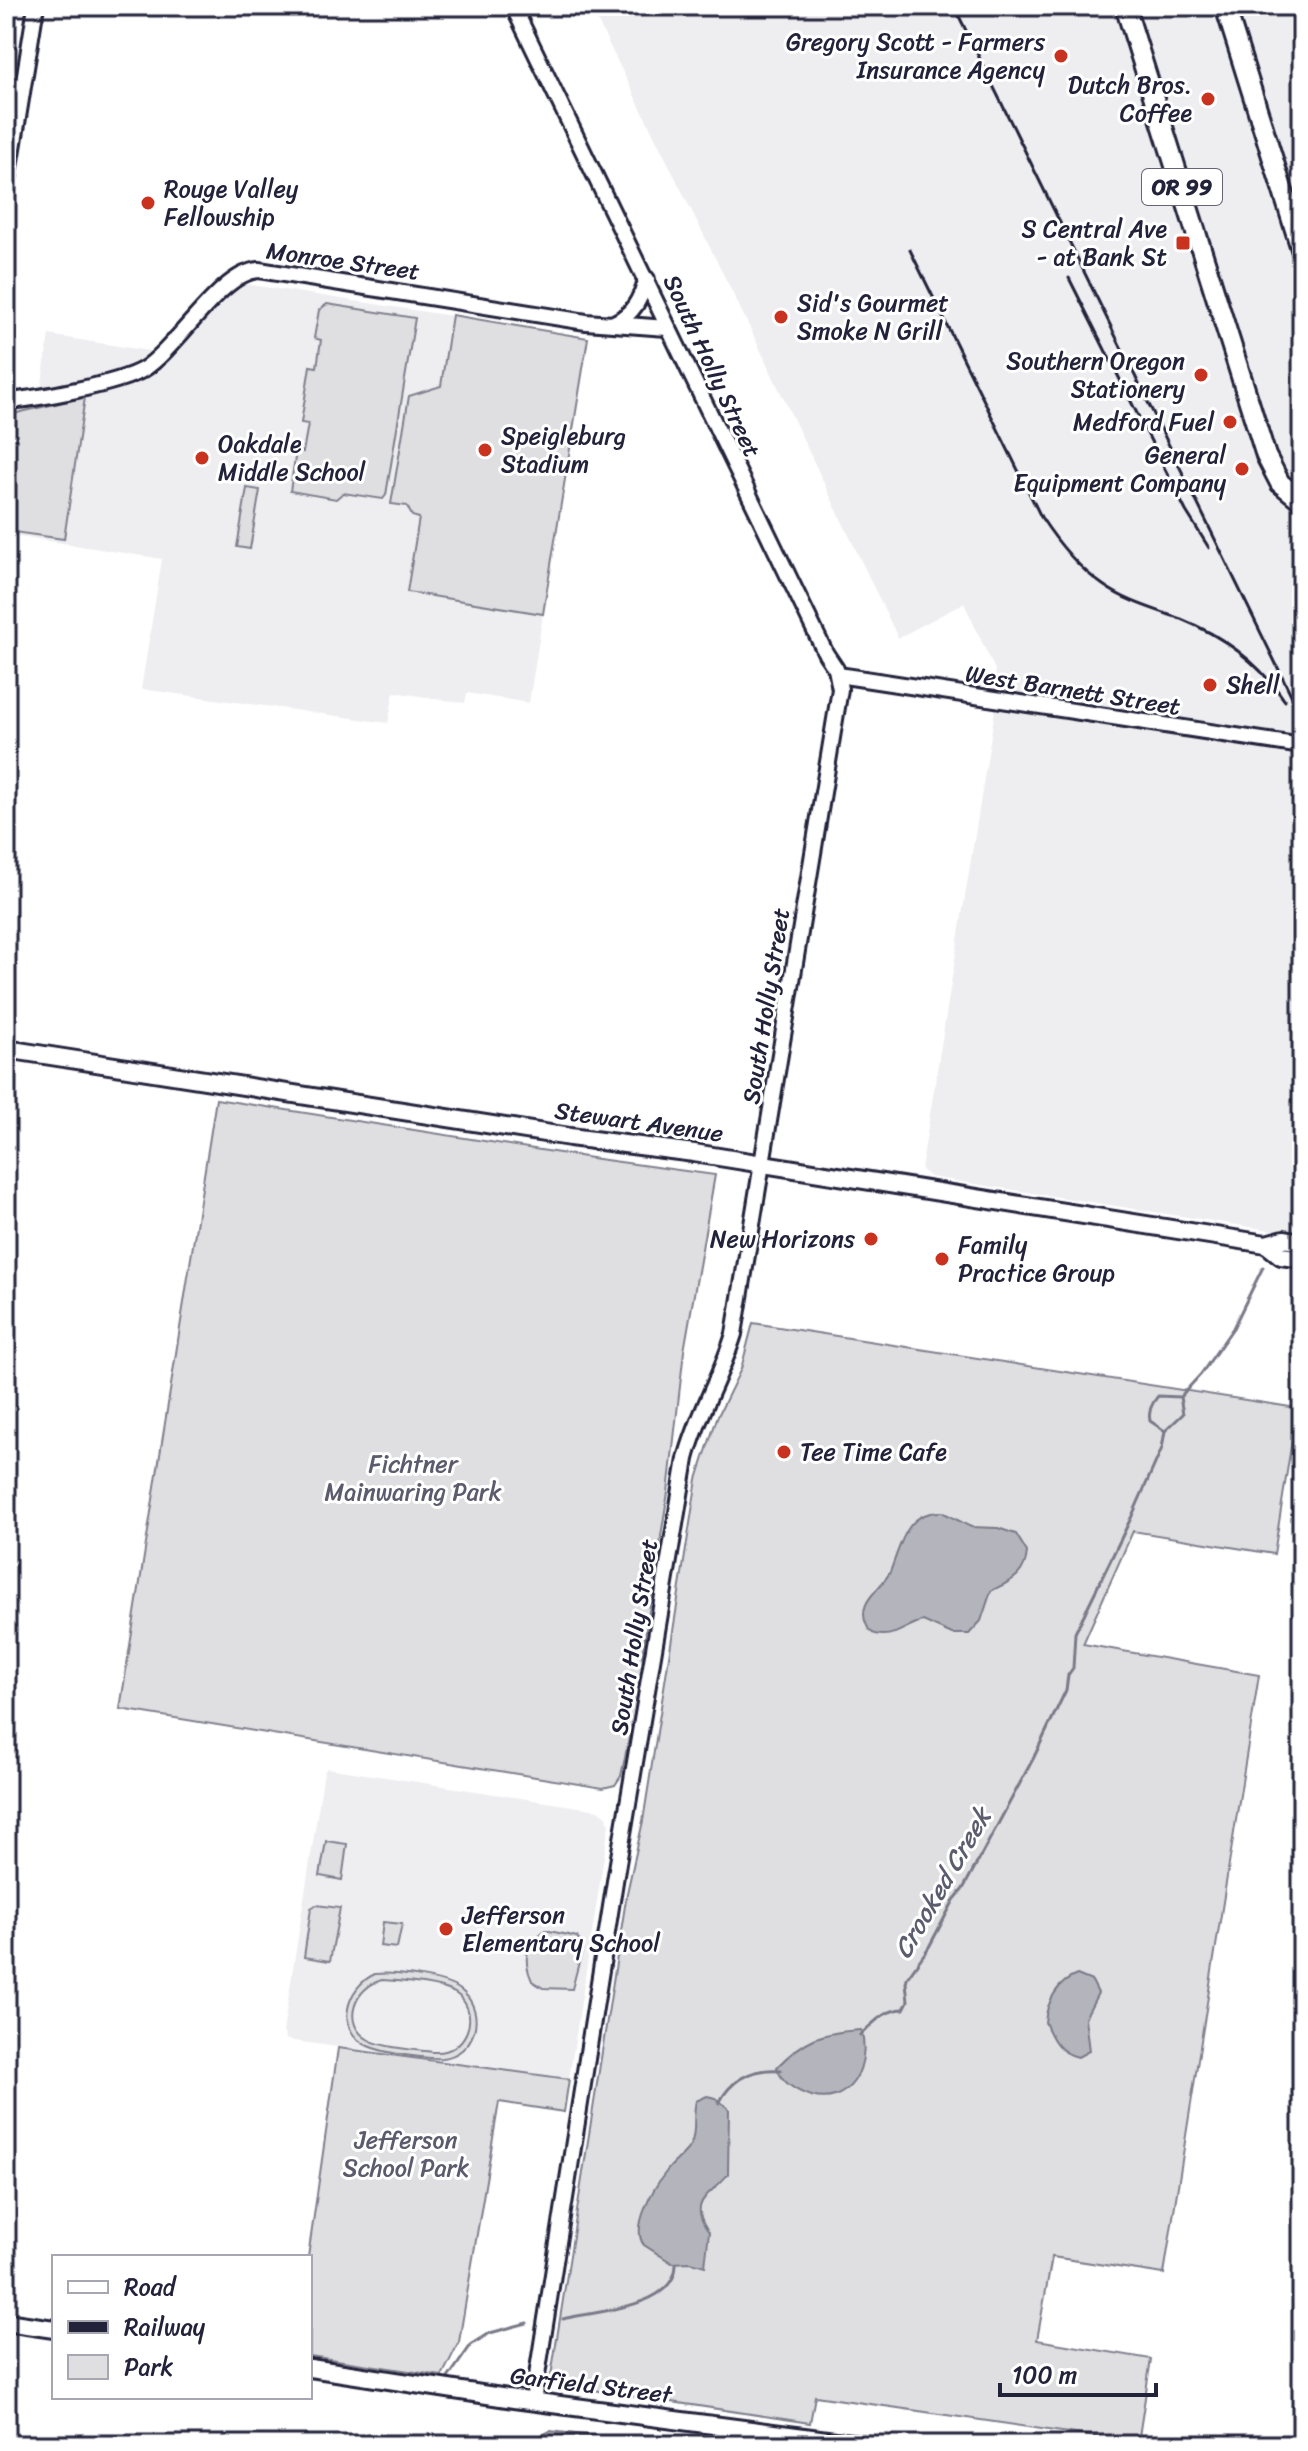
<svg xmlns="http://www.w3.org/2000/svg" width="1308" height="2451" viewBox="0 0 1308 2451" font-family="Sriracha,sans-serif">
<style>
.built{fill:#eeeef1}
.green{fill:#dfdfe2;stroke:#80808e;stroke-width:2;fill-rule:evenodd}
.water{fill:#b4b4bc;stroke:#7a7a88;stroke-width:2}
.lines{fill:none;stroke-linecap:round;stroke-linejoin:round}
.stream{stroke:#7a7a88;stroke-width:3}
.tertiary-casing{stroke:#22223b;stroke-width:20}
.secondary-casing{stroke:#22223b;stroke-width:22}
.primary-casing{stroke:#22223b;stroke-width:24}
.tertiary{stroke:#fff;stroke-width:14}
.secondary{stroke:#fff;stroke-width:16}
.primary{stroke:#fff;stroke-width:18}
.rail{stroke:#22223b;stroke-width:3}
.poi-dot{fill:#c8321e;stroke:#fff;stroke-width:3}
.labels{text-anchor:middle;stroke-width:6;stroke-linejoin:round;paint-order:stroke}
.shield{fill:#fff;stroke:#646476;stroke-width:2}
.shield-label{font-size:22px;font-weight:bold;fill:#22223b}
.poi-label{font-size:24px;fill:#22223b;stroke:#fff;text-anchor:start}
.street-label{font-size:24px;fill:#22223b;stroke:#fff}
.park-label{font-size:24px;fill:#5b5b6d;stroke:#fff}
.water-label{font-size:26px;font-style:italic;fill:#5c5c6f;stroke:#fff}
</style>
<rect width="100%" height="100%" fill="#fff"/>
<filter id="ink" filterUnits="userSpaceOnUse"><feTurbulence type="fractalNoise" baseFrequency=".0125" numOctaves="2"/><feDisplacementMap in="SourceGraphic" scale="16" xChannelSelector="R" yChannelSelector="G"/><feConvolveMatrix kernelMatrix="1 2 1 2 8 2 1 2 1" color-interpolation-filters="sRGB"/></filter>
<g filter="url(#ink)">
<!-- built -->
<g class="built">
<polygon points="590,6 1302,6 1302,1235 930,1177 921,1170 993,723 997,694 995,670 964,603 898,638 748,324"/>
<polygon points="245,284 452,316 440,386 409,396 391,503 407,506 419,518 407,592 543,614 529,703 467,693 465,703 394,692 388,723 141,689 162,559 6,534 6,412 14,413 39,404 49,335 168,354 224,294"/>
<polygon points="327,1768 598,1810 607,1816 609,1825 569,2079 287,2040 283,2032 324,1772"/>
</g>
<!-- green -->
<g class="green">
<polygon points="327,304 415,318 386,495 383,499 343,493 336,499 290,491 296,451 303,452 308,424 301,423 310,366 317,367 321,340 314,338 319,310"/>
<polygon points="452,315 588,338 543,614 407,592 419,518 412,516 407,506 391,504 409,396 441,386"/>
<polygon points="85,397 64,539 6,531 6,413 17,413"/>
<polygon points="247,488 260,490 250,549 237,547"/>
<polygon points="216,1099 598,1159 715,1175 684,1351 668,1492 642,1656 645,1662 621,1776 615,1785 603,1788 120,1709"/>
<polygon points="753,1323 1297,1408 1274,1554 1133,1531 1083,1644 1259,1675 1164,2274 1052,2257 1037,2340 1151,2359 1138,2443 815,2396 810,2423 567,2386 558,2377 551,2376 627,1893 643,1821 697,1479 717,1418 741,1369"/>
<polygon points="326,1841 347,1844 342,1880 320,1876"/>
<polygon points="316,1905 340,1908 330,1961 304,1957 311,1908"/>
<polygon points="383,1922 402,1924 397,1948 380,1946"/>
<path d="M545,1930L577,1937L583,1947L572,1989L543,1988L532,1981C522,1959 526,1945 545,1930Z"/>
<path d="M375,1974C395,1972 450,1978 464,1993C487,2015 474,2055 442,2058C426,2059 383,2053 368,2046C334,2031 346,1987 375,1974ZM382,1980C399,1981 446,1984 459,1996C481,2016 465,2054 435,2052C418,2050 383,2048 369,2040C340,2024 355,1987 382,1980Z"/>
<polygon points="338,2048 569,2079 564,2112 499,2102 459,2342 442,2376 310,2356 310,2257 308,2257"/>
</g>
<!-- water -->
<g class="water">
<path d="M942,1512L971,1527L998,1528L1016,1534L1027,1552C1025,1577 1010,1581 991,1591L981,1621L969,1634H952L923,1621C909,1624 896,1636 882,1635C875,1635 869,1632 867,1626C855,1602 881,1590 890,1572C901,1545 905,1511 942,1512Z"/>
<path d="M1077,1975L1092,1981L1098,1993L1085,2018L1089,2051L1078,2057C1059,2053 1052,2039 1045,2022C1047,2002 1057,1982 1077,1975Z"/>
<path d="M861,2030C868,2054 861,2086 835,2096C814,2103 782,2087 777,2067C804,2039 822,2032 861,2030Z"/>
<path d="M707,2096L716,2098L729,2109L728,2174C711,2196 686,2200 709,2232L705,2266L691,2262L672,2263L644,2245C630,2228 654,2187 666,2172C673,2162 685,2155 691,2144C697,2130 692,2115 696,2101Z"/>
<polygon points="550,2431 628,2440 679,2441 704,2445 565,2445 544,2441 542,2435"/>
</g>
<g class="lines">
<!-- stream -->
<g class="stream">
<path d="M1165,1431L1150,1421C1148,1412 1151,1404 1158,1396L1180,1397"/>
<path d="M860,2035C875,2022 883,2010 904,2009L908,2001L906,1983L907,1978L929,1947L954,1900L963,1889L1033,1759L1066,1690L1068,1675L1073,1668L1075,1633L1132,1516L1162,1448L1165,1431L1183,1414L1180,1397L1201,1374L1233,1328L1263,1267"/>
<path d="M719,2103C732,2078 753,2068 781,2070"/>
<path d="M563,2319C595,2311 676,2308 676,2264"/>
<polyline points="448,2378 471,2345 490,2333 527,2323"/>
</g>
<defs>
<g id="tertiary">
<path d="M513,6L826,654L836,669L840,689L734,1334C721,1377 697,1416 686,1459L616,1875L533,2401"/>
<polyline points="6,192 36,6"/>
<path d="M614,323C634,314 640,299 647,279"/>
<path d="M6,401C37,399 119,384 144,369C179,346 221,272 259,270L586,322L667,328"/>
<polyline points="838,675 1302,746"/>
</g>
<g id="secondary">
<polyline points="6,1049 570,1137 694,1153 1266,1244 1284,1239 1302,1242"/>
<polyline points="1266,1244 1281,1256 1302,1259"/>
<polyline points="6,2322 54,2329"/>
<polyline points="310,2368 514,2399 866,2445"/>
</g>
<g id="primary">
<polyline points="1125,6 1266,456 1280,483 1302,501"/>
<polyline points="1225,6 1302,252"/>
</g>
</defs>
<!-- tertiary casing -->
<use href="#tertiary" class="tertiary-casing"/>
<!-- secondary casing -->
<use href="#secondary" class="secondary-casing"/>
<!-- primary casing -->
<use href="#primary" class="primary-casing"/>
<!-- tertiary -->
<use href="#tertiary" class="tertiary"/>
<!-- secondary -->
<use href="#secondary" class="secondary"/>
<!-- primary -->
<use href="#primary" class="primary"/>
<!-- rail -->
<g class="rail">
<polyline points="954,6 1302,717"/>
<path d="M910,250L1041,517C1058,543 1077,567 1103,585C1127,602 1154,609 1181,619C1223,636 1260,664 1285,701"/>
<polyline points="1069,278 1186,511 1209,548"/>
</g>
</g>
</g>
<!-- markers -->
<g class="poi-dot">
<circle cx="1061" cy="56" r="8"/>
<circle cx="1208" cy="99" r="8"/>
<circle cx="148" cy="203" r="8"/>
<rect x="1175" y="235" width="16" height="16" rx="4"/>
<circle cx="781" cy="317" r="8"/>
<circle cx="1201" cy="375" r="8"/>
<circle cx="1230" cy="422" r="8"/>
<circle cx="485" cy="450" r="8"/>
<circle cx="202" cy="458" r="8"/>
<circle cx="1242" cy="469" r="8"/>
<circle cx="1210" cy="685" r="8"/>
<circle cx="871" cy="1239" r="8"/>
<circle cx="942" cy="1259" r="8"/>
<circle cx="784" cy="1452" r="8"/>
<circle cx="446" cy="1929" r="8"/>
</g>
<g class="labels">
<!-- shield labels -->
<rect class="shield" x="1142" y="169" width="80" height="36" rx="6"/>
<g class="shield-label">
<text x="1182" y="195">OR 99</text>
</g>
<!-- poi labels -->
<g class="poi-label">
<text x="1045" y="50" text-anchor="end">Gregory Scott - Farmers<tspan x="1045" dy="28">Insurance Agency</tspan></text>
<text x="1192" y="93" text-anchor="end">Dutch Bros.<tspan x="1192" dy="28">Coffee</tspan></text>
<text x="164" y="197">Rouge Valley<tspan x="164" dy="28">Fellowship</tspan></text>
<text x="1167" y="237" text-anchor="end">S Central Ave<tspan x="1167" dy="28">- at Bank St</tspan></text>
<text x="797" y="311">Sid's Gourmet<tspan x="797" dy="28">Smoke N Grill</tspan></text>
<text x="1185" y="369" text-anchor="end">Southern Oregon<tspan x="1185" dy="28">Stationery</tspan></text>
<text x="1214" y="430" text-anchor="end">Medford Fuel</text>
<text x="501" y="444">Speigleburg<tspan x="501" dy="28">Stadium</tspan></text>
<text x="218" y="452">Oakdale<tspan x="218" dy="28">Middle School</tspan></text>
<text x="1226" y="463" text-anchor="end">General<tspan x="1226" dy="28">Equipment Company</tspan></text>
<text x="1226" y="693">Shell</text>
<text x="855" y="1247" text-anchor="end">New Horizons</text>
<text x="958" y="1253">Family<tspan x="958" dy="28">Practice Group</tspan></text>
<text x="800" y="1460">Tee Time Cafe</text>
<text x="462" y="1923">Jefferson<tspan x="462" dy="28">Elementary School</tspan></text>
</g>
<!-- street labels -->
<g class="street-label">
<text transform="translate(343 261) rotate(8)" y="8">Monroe Street</text>
<text transform="translate(712 366) rotate(65)" y="8">South Holly Street</text>
<text transform="translate(1073 690) rotate(9)" y="8">West Barnett Street</text>
<text transform="translate(766 1006) rotate(-81)" y="8">South Holly Street</text>
<text transform="translate(639 1122) rotate(8)" y="8">Stewart Avenue</text>
<text transform="translate(634 1637) rotate(-81)" y="8">South Holly Street</text>
<text transform="translate(591 2385) rotate(7)" y="8">Garfield Street</text>
</g>
<!-- park labels -->
<g class="park-label">
<text x="413" y="1472">Fichtner<tspan x="413" dy="28">Mainwaring Park</tspan></text>
<text x="406" y="2148">Jefferson<tspan x="406" dy="28">School Park</tspan></text>
</g>
<!-- water labels -->
<g class="water-label">
<text transform="translate(942 1883) rotate(-60)" y="9">Crooked Creek</text>
</g>
</g>
<!-- margin -->
<rect width="1308" height="2451" fill="none" stroke="#fff" stroke-width="32"/>
<rect x="16" y="16" width="1276" height="2419" fill="none" stroke="#22223b" stroke-width="3" filter="url(#ink)"/>
<!-- legend -->
<rect x="52" y="2255" width="260" height="144" fill="#ffffff" stroke="#a7a7b1" stroke-width="2"/>
<rect x="68" y="2281" width="40" height="12" fill="#ffffff" stroke="#a7a7b1" stroke-width="2"/>
<text x="124" y="2295" font-size="24" fill="#22223b">Road</text>
<rect x="68" y="2321" width="40" height="12" fill="#22223b" stroke="#a7a7b1" stroke-width="2"/>
<text x="124" y="2335" font-size="24" fill="#22223b">Railway</text>
<rect x="68" y="2355" width="40" height="24" fill="#dfdfe2" stroke="#a7a7b1" stroke-width="2"/>
<text x="124" y="2375" font-size="24" fill="#22223b">Park</text>
<!-- scale -->
<path d="M1000 2383v12h156v-12" fill="none" stroke="#22223b" stroke-width="4"/>
<text x="1012" y="2383" font-size="24" fill="#22223b" stroke="#ffffff" stroke-width="6" paint-order="stroke">100 m</text>
</svg>
